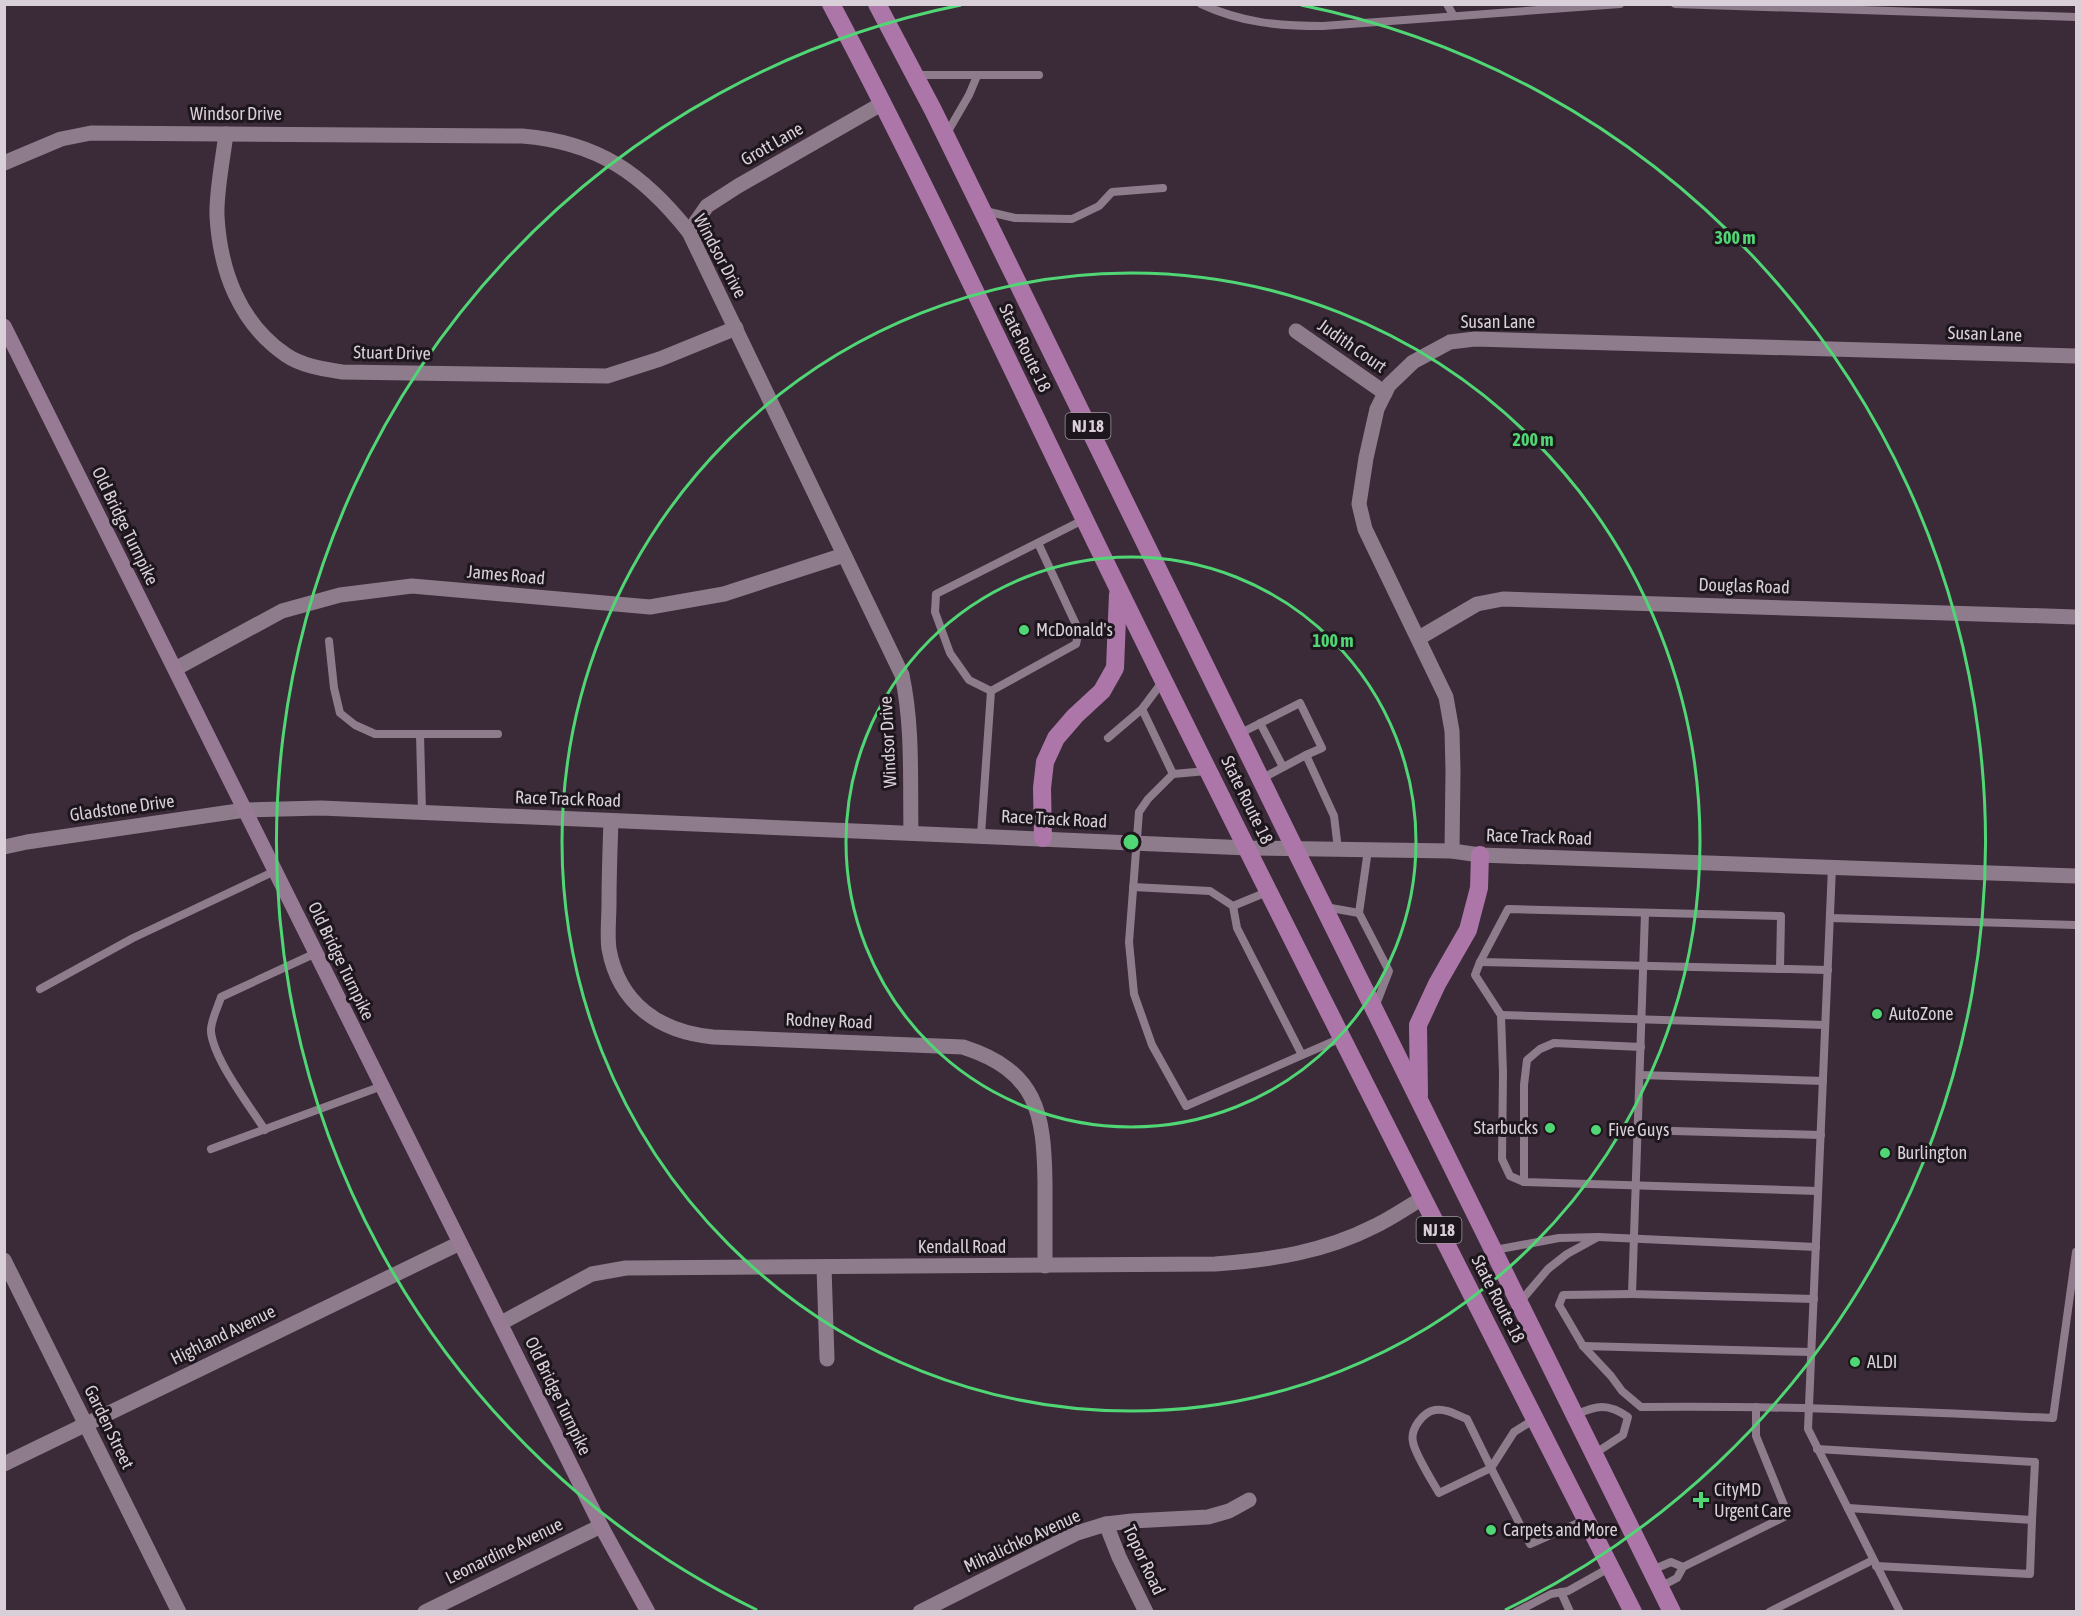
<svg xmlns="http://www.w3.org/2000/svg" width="2081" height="1616" viewBox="0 0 2081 1616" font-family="'Asap Condensed',sans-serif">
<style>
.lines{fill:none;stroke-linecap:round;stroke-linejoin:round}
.lane{stroke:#8e7c8c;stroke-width:8}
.street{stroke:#8e7c8c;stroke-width:15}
.secondary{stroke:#977a94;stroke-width:15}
.highway{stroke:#ac76a8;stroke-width:18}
.ring{fill:none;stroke:#50d674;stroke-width:3}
.poi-dot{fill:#50d674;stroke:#1d161d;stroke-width:2}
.labels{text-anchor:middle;stroke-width:6;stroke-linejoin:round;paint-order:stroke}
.shield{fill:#1d161d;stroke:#a198a0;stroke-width:1.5}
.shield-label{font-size:16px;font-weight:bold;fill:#d9cfd8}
.street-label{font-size:18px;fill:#d9cfd8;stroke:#1d161d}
.poi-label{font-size:18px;fill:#d9cfd8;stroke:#1d161d;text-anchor:start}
.centre{fill:#50d674;stroke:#1d161d;stroke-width:3}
.ring-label{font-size:18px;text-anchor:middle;font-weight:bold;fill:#50d674;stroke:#1d161d;stroke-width:6;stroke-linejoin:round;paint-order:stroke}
</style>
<rect width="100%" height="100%" fill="#3b2b39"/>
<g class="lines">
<!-- lane -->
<g class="lane">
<path d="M1201,4C1242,23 1279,26 1323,26L1620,4"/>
<polyline points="1447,4 1453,15"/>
<polyline points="1675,4 2076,17"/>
<polyline points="916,75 1039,75"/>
<polyline points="947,133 969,95 977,76"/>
<polyline points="985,211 1015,218 1072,219 1099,206 1112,192 1163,188"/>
<polyline points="329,641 334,688 340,713 355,725 375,734 420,734"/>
<polyline points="1163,681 1142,709 1173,774 1207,771"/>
<polyline points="991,691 1076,644 1079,631 1038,543"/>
<polyline points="1260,723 1283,767"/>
<polyline points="1239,734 1300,703 1322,748 1306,755"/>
<polyline points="1108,738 1142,709"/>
<polyline points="1173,774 1148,799 1139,812 1129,942 1134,994 1152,1045 1186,1106 1341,1038"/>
<polyline points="1261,779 1306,755 1334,816 1338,849"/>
<polyline points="422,812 420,734 498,734"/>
<polyline points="981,835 991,691 969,680 950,653 935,612 936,594 1085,519"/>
<polyline points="1368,850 1359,913 1389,971 1375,1007"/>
<polyline points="1832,867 1808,1429 1900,1612"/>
<polyline points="1133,887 1210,891 1233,906 1237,928 1302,1055"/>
<polyline points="1233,906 1267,892"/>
<polyline points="1325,907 1359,913"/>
<polyline points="1645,913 1632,1294 1814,1299"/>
<polyline points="1830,918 2076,925"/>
<polyline points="1480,962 1475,975 1501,1015 1503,1073 1502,1159 1510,1176 1524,1182 1818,1191"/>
<polyline points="1780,969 1781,916 1508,909 1480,962 1828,970"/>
<polyline points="40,989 133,938 275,871"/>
<polyline points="1501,1015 1825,1025"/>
<polyline points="1640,1075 1823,1081"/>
<path d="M265,1130C249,1105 214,1060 211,1032C210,1022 218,1007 221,997L316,953"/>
<polyline points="1638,1130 1821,1135"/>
<polyline points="211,1149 382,1086"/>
<polyline points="1524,1182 1524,1085 1527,1060 1540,1049 1554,1043 1641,1047"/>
<polyline points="1598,1237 1816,1247"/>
<polyline points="1495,1250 1559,1238 1598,1237 1567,1254 1548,1269 1520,1302"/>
<path d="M1632,1294L1563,1295L1559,1305L1583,1346L1611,1376L1622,1391L1641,1407C1779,1405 1916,1412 2053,1418L2076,1252"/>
<polyline points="1583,1346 1811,1352"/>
<path d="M1575,1415C1597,1405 1608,1403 1628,1417L1623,1435L1594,1454"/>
<path d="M1535,1419L1514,1432L1491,1468L1467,1419C1457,1415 1446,1408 1435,1410C1423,1412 1410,1429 1413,1442C1415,1454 1432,1481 1439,1493L1491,1468L1530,1544L1585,1520"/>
<polyline points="1817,1449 2035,1462 2032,1520 1848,1508"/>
<polyline points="1876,1566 2030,1574 2032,1520"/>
<polyline points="1683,1567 1788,1515 1756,1436 1756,1407"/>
<polyline points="1652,1570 1671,1562 1683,1567 1677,1578 1660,1587"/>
<polyline points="1561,1592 1570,1612"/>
<polyline points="1516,1612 1551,1594 1568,1591 1609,1568"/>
<polyline points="1769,1612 1873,1560"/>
</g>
<!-- street -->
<g class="street">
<path d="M226,134C223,158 216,193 217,216C220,270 239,323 286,355C302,366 324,369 342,372L607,376L660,359L736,328"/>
<path d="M4,163L61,139L91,133L522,136C598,142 643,174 689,232L902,675C913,726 910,780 911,833"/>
<polyline points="689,232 707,206 738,186 883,103"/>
<polyline points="1296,331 1385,393"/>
<polyline points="1419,638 1477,604 1503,599 2076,617"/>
<polyline points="175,669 282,611 340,595 412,586 650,607 724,594 844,555"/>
<path d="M611,821C610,848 609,876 609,903C609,918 607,935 609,949C619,1004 660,1032 713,1037L963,1047C1037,1071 1044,1112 1045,1183C1045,1210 1045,1238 1045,1266"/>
<polyline points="4,847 27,842 245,810 321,808 1248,848 1452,851 1480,855 2076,876"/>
<polyline points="1452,851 1453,770 1452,731 1446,697 1365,529 1359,504 1366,458 1377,409 1389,385 1413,362 1450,342 1475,339 2076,356"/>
<polyline points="4,1260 179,1612"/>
<polyline points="824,1267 827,1359"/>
<path d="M501,1323L592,1274L626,1268L1215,1264C1272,1260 1324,1252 1375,1226C1392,1218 1407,1207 1423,1198"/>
<polyline points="4,1464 460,1243"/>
<polyline points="1106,1524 1119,1557 1146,1612"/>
<polyline points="425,1612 601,1526"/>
<polyline points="920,1612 1077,1533 1106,1524 1132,1521 1208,1517 1229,1511 1249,1500"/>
</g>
<!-- secondary -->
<polyline class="secondary" points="4,326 601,1526 648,1612"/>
<!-- highway -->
<g class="highway">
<path d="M831,4C933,196 1022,393 1118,588C1286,931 1460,1271 1633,1612"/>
<polyline points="877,4 933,110 1295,849 1672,1612"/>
<polyline points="1043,838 1042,788 1045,762 1056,738 1075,716 1102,691 1115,668 1118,594"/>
<polyline points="1419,1095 1418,1025 1437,984 1468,930 1479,888 1480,855"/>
</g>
</g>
<!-- distance rings -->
<g class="ring">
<circle cx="1131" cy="842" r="285"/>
<circle cx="1131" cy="842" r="569"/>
<path d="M757 1610A854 854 0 0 1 961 5M1301 5A854 854 0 0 1 1505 1610"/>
</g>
<!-- markers -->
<g class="poi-dot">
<circle cx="1024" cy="630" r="6"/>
<circle cx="1877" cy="1014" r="6"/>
<circle cx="1550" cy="1128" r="6"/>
<circle cx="1596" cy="1130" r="6"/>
<circle cx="1885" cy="1153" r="6"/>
<circle cx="1855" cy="1362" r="6"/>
<path d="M1698 1491h6v6h6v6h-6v6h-6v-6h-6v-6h6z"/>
<circle cx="1491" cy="1530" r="6"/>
</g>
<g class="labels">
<!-- shield labels -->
<g class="shield">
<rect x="1065.5" y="413" width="45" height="26" rx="4.5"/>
<rect x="1416.5" y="1217" width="45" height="26" rx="4.5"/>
</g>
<g class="shield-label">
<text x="1088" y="432">NJ 18</text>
<text x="1439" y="1236">NJ 18</text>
</g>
<!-- street labels -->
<g class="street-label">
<text x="236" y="120">Windsor Drive</text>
<text transform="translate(772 144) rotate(-30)" y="6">Grott Lane</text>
<text transform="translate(720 256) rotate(62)" y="6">Windsor Drive</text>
<text x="1498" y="328">Susan Lane</text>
<text transform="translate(1985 334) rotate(2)" y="6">Susan Lane</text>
<text transform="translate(1352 346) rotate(35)" y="6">Judith Court</text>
<text transform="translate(1025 348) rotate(64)" y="6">State Route 18</text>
<text transform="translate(392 353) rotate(1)" y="6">Stuart Drive</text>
<text transform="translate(125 526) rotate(64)" y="6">Old Bridge Turnpike</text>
<text transform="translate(506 575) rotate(5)" y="6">James Road</text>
<text transform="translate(1744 586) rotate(2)" y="6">Douglas Road</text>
<text transform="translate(888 742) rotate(-93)" y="6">Windsor Drive</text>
<text transform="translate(568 799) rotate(2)" y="6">Race Track Road</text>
<text transform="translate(1247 800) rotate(64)" y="6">State Route 18</text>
<text transform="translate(122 808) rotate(-8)" y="6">Gladstone Drive</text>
<text transform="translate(1054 819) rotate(3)" y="6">Race Track Road</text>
<text transform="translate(1539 837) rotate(2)" y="6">Race Track Road</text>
<text transform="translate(341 961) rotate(64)" y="6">Old Bridge Turnpike</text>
<text transform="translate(829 1021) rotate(2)" y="6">Rodney Road</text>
<text x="962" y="1253">Kendall Road</text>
<text transform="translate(1498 1299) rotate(63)" y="6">State Route 18</text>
<text transform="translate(223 1335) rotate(-26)" y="6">Highland Avenue</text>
<text transform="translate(558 1396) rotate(64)" y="6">Old Bridge Turnpike</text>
<text transform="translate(109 1427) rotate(64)" y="6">Garden Street</text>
<text transform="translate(1022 1541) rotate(-25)" y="6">Mihalichko Avenue</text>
<text transform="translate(504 1551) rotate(-26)" y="6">Leonardine Avenue</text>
<text transform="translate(1144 1560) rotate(65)" y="6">Topor Road</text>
</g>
<!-- poi labels -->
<g class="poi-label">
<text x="1036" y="636">McDonald's</text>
<text x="1889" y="1020">AutoZone</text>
<text x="1538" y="1134" text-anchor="end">Starbucks</text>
<text x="1608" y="1136">Five Guys</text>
<text x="1897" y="1159">Burlington</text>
<text x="1867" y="1368">ALDI</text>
<text x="1714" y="1496">CityMD<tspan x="1714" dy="21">Urgent Care</tspan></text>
<text x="1503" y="1536">Carpets and More</text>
</g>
</g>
<circle cx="1131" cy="842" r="9" class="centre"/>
<g class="ring-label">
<text x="1735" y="244">300 m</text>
<text x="1533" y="446">200 m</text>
<text x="1333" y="647">100 m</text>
</g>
<!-- border -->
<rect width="2081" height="1616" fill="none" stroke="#d9cfd8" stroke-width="12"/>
</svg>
